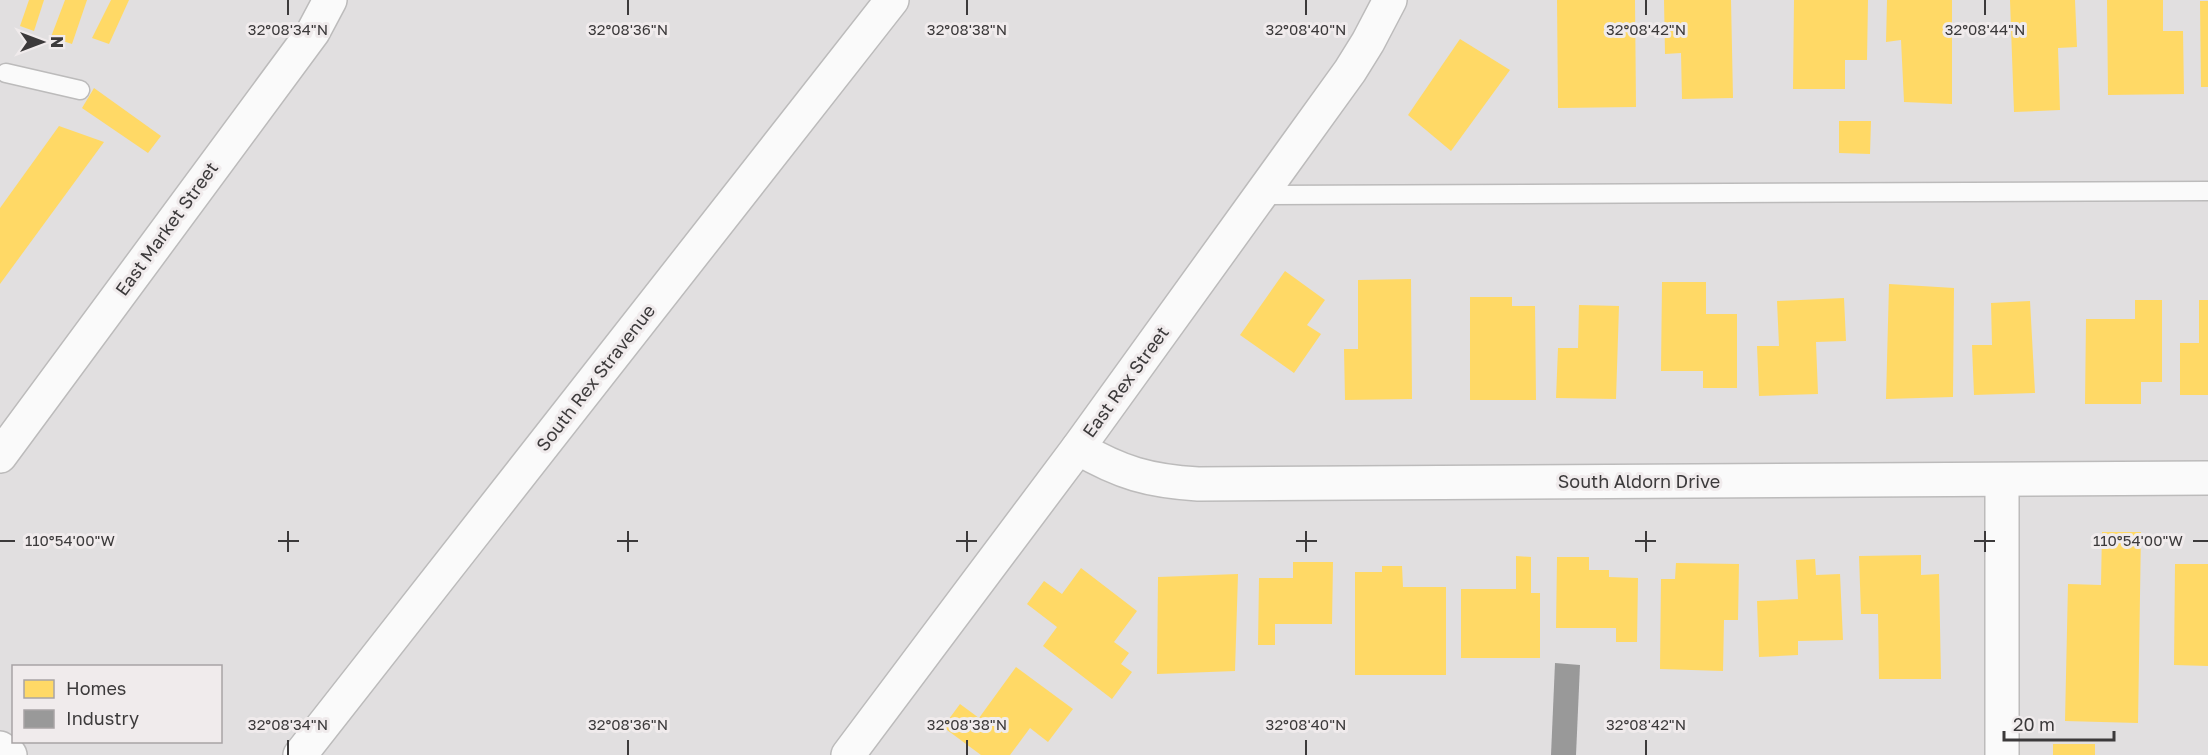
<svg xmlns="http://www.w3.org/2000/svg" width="2208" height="755" viewBox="0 0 2208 755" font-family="'Golos Text',sans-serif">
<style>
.homes{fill:#ffd966}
.industry{fill:#999}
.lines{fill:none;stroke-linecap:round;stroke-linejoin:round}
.service-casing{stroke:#bcbbbb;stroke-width:21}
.minor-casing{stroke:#bcbbbb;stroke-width:36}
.service{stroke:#fafafa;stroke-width:18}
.minor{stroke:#fafafa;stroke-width:33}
.ticks{fill:none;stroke:#3c3a3b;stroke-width:2}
.labels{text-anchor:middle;stroke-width:6;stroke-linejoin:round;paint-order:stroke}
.street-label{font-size:18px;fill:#3c3a3b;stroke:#f0ebec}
.ticks-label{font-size:15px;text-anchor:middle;fill:#3c3a3b;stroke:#f0ebec;stroke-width:6;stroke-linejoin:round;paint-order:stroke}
</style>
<rect width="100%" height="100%" fill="#e1dfe0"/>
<!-- homes -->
<g class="homes">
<polygon points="29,0 44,0 34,31 20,26"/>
<polygon points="65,0 87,0 72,44 51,37"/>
<polygon points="111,0 129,0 109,44 92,38"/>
<polygon points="1557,0 1635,0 1636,107 1558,108"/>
<polygon points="1664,0 1731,0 1733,98 1682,99 1681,53 1665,54"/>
<polygon points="1794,0 1868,0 1867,60 1845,60 1845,89 1793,89"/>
<polygon points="1887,0 1952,0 1952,104 1904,102 1901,40 1886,42"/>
<polygon points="2010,0 2075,0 2077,47 2058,48 2060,110 2014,112"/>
<polygon points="2107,0 2163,0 2163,31 2183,31 2184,94 2108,95"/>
<polygon points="2200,1 2208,1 2208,87 2201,87"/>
<polygon points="1460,39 1510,70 1451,151 1408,115"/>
<polygon points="94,88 161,136 148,153 82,108"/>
<polygon points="1839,121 1871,121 1870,154 1839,153"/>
<polygon points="59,126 104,142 0,284 0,208"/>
<polygon points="1285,271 1325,300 1307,325 1321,334 1294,373 1240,335"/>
<polygon points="1411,279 1412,399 1345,400 1344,349 1358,349 1358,280"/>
<polygon points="1662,282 1706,282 1706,314 1737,314 1737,388 1703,388 1703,371 1661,371"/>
<polygon points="1889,284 1954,288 1953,397 1886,399"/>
<polygon points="1470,297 1512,297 1512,306 1535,306 1536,400 1470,400"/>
<polygon points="1844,298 1846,341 1816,342 1818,394 1759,396 1757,346 1779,346 1777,301"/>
<polygon points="2135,300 2162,300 2162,382 2141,382 2141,404 2085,404 2086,319 2135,319"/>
<polygon points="2199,300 2208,300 2208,395 2180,395 2180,343 2199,343"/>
<polygon points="2030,301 2035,393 1974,395 1972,345 1992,345 1991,303"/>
<polygon points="1579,305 1619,306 1616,399 1556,398 1558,348 1578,348"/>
<polygon points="2102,532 2141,532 2138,723 2065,721 2068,584 2101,585"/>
<polygon points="1921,555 1921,575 1939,574 1941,679 1879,679 1878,614 1861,614 1859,556"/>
<polygon points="1516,556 1531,557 1531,593 1540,593 1540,658 1461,658 1461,589 1516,589"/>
<polygon points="1557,557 1589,557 1589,570 1609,570 1609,577 1638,578 1637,642 1616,642 1616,628 1556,628"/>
<polygon points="1815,559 1816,575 1840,574 1843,640 1798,641 1798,655 1759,657 1757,601 1798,599 1796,560"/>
<polygon points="1293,562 1333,562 1332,624 1275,624 1275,645 1258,645 1259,578 1293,578"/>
<polygon points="1676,563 1739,564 1738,620 1724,620 1723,671 1660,669 1661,579 1675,579"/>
<polygon points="2175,564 2208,564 2208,666 2174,665"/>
<polygon points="1382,566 1402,566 1403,587 1446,587 1446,675 1355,675 1355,572 1382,572"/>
<polygon points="1081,568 1137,611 1114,642 1129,653 1121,664 1132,672 1112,699 1043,646 1057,627 1027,604 1044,581 1062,594"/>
<polygon points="1238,574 1235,671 1157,674 1158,577"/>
<polygon points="1016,667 1073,709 1048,742 1030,728 1010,755 981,755 943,727 960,704 979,718"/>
<rect x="2053" y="744" width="42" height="11"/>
</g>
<!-- industry -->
<polygon class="industry" points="1555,663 1580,665 1576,755 1551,755"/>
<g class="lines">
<defs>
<g id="service">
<polyline points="6,73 80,90"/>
<polyline points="1260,195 2208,191"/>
</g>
<g id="minor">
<path d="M1078,448C1121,473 1149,481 1198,484L2208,478"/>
<polyline points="0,456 313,32 330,0"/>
<polyline points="2002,480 2002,755"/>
<polyline points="0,748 10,755"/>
<polyline points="300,755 892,0"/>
<polyline points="848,755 1078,448 1350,71 1368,42 1390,0"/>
</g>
</defs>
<!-- service casing -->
<use href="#service" class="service-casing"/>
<!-- minor casing -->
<use href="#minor" class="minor-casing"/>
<!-- service -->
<use href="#service" class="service"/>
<!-- minor -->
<use href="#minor" class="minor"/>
</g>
<!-- ticks -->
<path class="ticks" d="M288,0V15M628,0V15M967,0V15M1306,0V15M1646,0V15M1985,0V15M288,531V552M628,531V552M967,531V552M1306,531V552M1646,531V552M1985,531V552M0,541H15M278,541H299M617,541H638M956,541H977M1296,541H1317M1635,541H1656M1974,541H1995M2193,541H2208M288,740V755M628,740V755M967,740V755M1306,740V755M1646,740V755"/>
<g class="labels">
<!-- street labels -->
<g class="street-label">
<text transform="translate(167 229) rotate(-54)" y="6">East Market Street</text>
<text transform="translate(596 378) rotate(-52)" y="6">South Rex Stravenue</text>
<text transform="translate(1126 382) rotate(-54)" y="6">East Rex Street</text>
<text x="1639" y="488">South Aldorn Drive</text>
</g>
</g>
<g class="ticks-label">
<text x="288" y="35">32°08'34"N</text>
<text x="628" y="35">32°08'36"N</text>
<text x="967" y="35">32°08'38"N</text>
<text x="1306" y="35">32°08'40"N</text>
<text x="1646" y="35">32°08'42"N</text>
<text x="1985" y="35">32°08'44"N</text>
<text x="2138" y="546">110°54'00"W</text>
<text x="70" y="546">110°54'00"W</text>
<text x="288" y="730">32°08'34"N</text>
<text x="628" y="730">32°08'36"N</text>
<text x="967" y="730">32°08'38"N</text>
<text x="1306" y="730">32°08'40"N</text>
<text x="1646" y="730">32°08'42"N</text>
</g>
<!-- legend -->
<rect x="12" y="665" width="210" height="78" fill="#f0ebec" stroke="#a8a4a5" stroke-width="1.5"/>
<rect x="24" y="680" width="30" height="18" fill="#ffd966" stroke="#a8a4a5" stroke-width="1.5"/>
<text x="66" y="695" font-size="18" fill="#3c3a3b">Homes</text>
<rect x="24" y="710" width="30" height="18" fill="#999999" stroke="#a8a4a5" stroke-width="1.5"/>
<text x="66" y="725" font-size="18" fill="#3c3a3b">Industry</text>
<!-- north arrow -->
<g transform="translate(42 42) rotate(90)" stroke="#f0ebec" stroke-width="4.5" paint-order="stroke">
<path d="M0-4.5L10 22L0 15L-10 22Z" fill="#3c3a3b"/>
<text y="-9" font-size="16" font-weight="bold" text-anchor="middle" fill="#3c3a3b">N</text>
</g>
<!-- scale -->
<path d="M2004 731v9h110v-9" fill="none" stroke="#3c3a3b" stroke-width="3"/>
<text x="2013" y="731" font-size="18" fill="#3c3a3b" stroke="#f0ebec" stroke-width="4.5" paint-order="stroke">20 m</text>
</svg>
